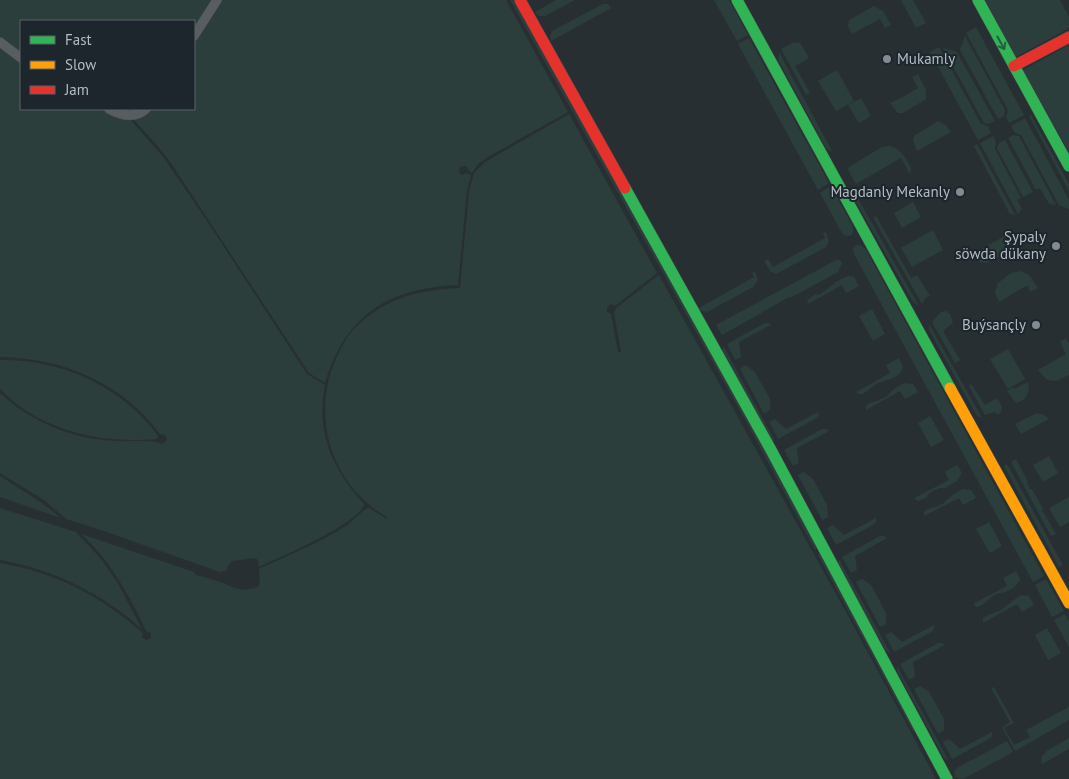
<svg xmlns="http://www.w3.org/2000/svg" width="1069" height="779" viewBox="0 0 1069 779" font-family="'PT Sans',sans-serif">
<style>
.green{fill:#2b3e3b}
.lines{fill:none;stroke-linecap:round;stroke-linejoin:round}
.street-casing{stroke:#464b4e;stroke-width:10}
.fast-casing{stroke:#464b4e;stroke-width:12}
.slow-casing{stroke:#464b4e;stroke-width:12}
.jam-casing{stroke:#464b4e;stroke-width:12}
.street{stroke:#585d62;stroke-width:9}
.fast{stroke:#30b455;stroke-width:11}
.slow{stroke:#ff9f0a;stroke-width:11}
.jam{stroke:#e5322d;stroke-width:11}
.oneway{stroke:#255f3d}
.poi-dot{fill:#828b91;stroke:#1d262d;stroke-width:2}
.labels{text-anchor:middle;stroke-width:4;stroke-linejoin:round;paint-order:stroke}
.poi-label{font-size:15px;fill:#b3bcc4;stroke:#1d262d;text-anchor:end}
</style>
<rect width="100%" height="100%" fill="#282f33"/>
<!-- green -->
<g class="green">
<polygon points="0,0 214,0 194,32 194,21 21,21 21,55 0,39"/>
<path d="M221,0H506L568,112L488,157L478,164L472,173L469,171L466,166L460,167L459,172L462,175L467,173L471,175L467,191L458,285C389,288 346,314 325,383L309,373L171,163L156,144L133,119L145,114L150,109H194V43Z"/>
<polygon points="510,0 513,0 749,422 817,548 815,550 747,423"/>
<polygon points="556,0 575,0 545,16 539,16 535,12"/>
<polygon points="714,0 729,0 748,35 737,41"/>
<polygon points="901,0 913,0 926,23 916,28"/>
<polygon points="985,0 1060,0 1069,17 1069,28 1016,57"/>
<polygon points="603,4 608,4 611,8 551,41 550,36 552,31"/>
<polygon points="874,6 883,11 891,25 885,28 880,19 852,34 848,26 849,20"/>
<polygon points="976,27 1024,115 1009,123 1006,117 1008,110 966,33"/>
<polygon points="965,36 1005,110 1004,116 998,119 960,50"/>
<polygon points="749,38 829,183 818,190 738,44"/>
<polygon points="794,42 800,43 809,58 795,66 810,93 806,95 781,49"/>
<path d="M0,45L21,62V109H105L119,117L130,119L164,158L207,221L307,374L325,385C316,434 332,468 364,504C359,524 280,557 259,567L258,560L255,558L232,561L229,564L226,571L220,572L101,530L66,519L44,500L0,473V393C33,423 72,439 116,441C130,442 151,439 162,444L167,440L165,435L160,434C122,383 63,358 0,357Z"/>
<polygon points="1069,45 1069,152 1023,70"/>
<polygon points="939,47 981,124 988,126 991,133 978,140 930,52"/>
<polygon points="943,48 957,52 995,121 988,124 984,123"/>
<polygon points="779,52 833,153 826,148 778,60"/>
<polygon points="837,70 854,101 836,111 818,81"/>
<polygon points="918,74 926,90 926,99 903,113 898,113 890,103 903,97 918,88 912,77"/>
<polygon points="861,98 871,116 859,123 848,105"/>
<path d="M569,114L657,273L615,306L611,304L607,307V312L611,314L618,352H621L614,313L616,308L659,275L851,621L936,779H0V563C57,573 99,595 143,633L142,638L147,640L151,638V633L146,631C130,596 110,560 81,534L194,572L196,575C204,577 212,579 220,582C237,588 237,593 258,587L260,583L259,569C288,555 320,543 347,525C354,520 362,510 369,508L387,519V517C332,486 310,417 336,359C341,348 347,335 356,327C386,297 420,290 460,288L469,191L474,173L485,162Z"/>
<polygon points="1031,115 1069,184 1069,191 1029,116"/>
<polygon points="1025,118 1069,200 1069,209 1059,205 1021,135 1015,133 1011,126"/>
<polygon points="938,121 946,125 951,132 917,151 913,141 914,136"/>
<polygon points="1014,135 1019,136 1056,205 1049,204 1040,188 1036,190 1008,138"/>
<polygon points="993,136 996,142 995,149 1021,198 1017,200 1022,209 1018,214 980,143"/>
<polygon points="1005,140 1033,192 1023,197 997,148 999,143"/>
<polygon points="977,144 1015,215 1010,214 974,146"/>
<path d="M890,146C902,149 906,159 911,168L910,174L901,158L856,184L848,170L849,167L882,147Z"/>
<polygon points="831,186 853,227 853,232 852,235 846,236 842,233 820,193"/>
<polygon points="857,197 919,306 913,302 856,202"/>
<polygon points="913,202 921,217 902,228 894,213"/>
<polygon points="876,216 911,278 917,275 930,296 925,298 922,304 873,217"/>
<polygon points="933,230 943,250 912,267 901,248"/>
<polygon points="826,232 829,241 826,247 776,274 770,271 764,261 768,259 773,267 825,238 823,233"/>
<polygon points="1008,234 1012,242 1011,250 987,263 980,262 975,253"/>
<polygon points="857,245 860,245 865,248 1044,576 1033,582 854,254 853,249"/>
<polygon points="836,260 840,260 842,263 838,272 790,298 789,297 722,335 716,325"/>
<polygon points="1020,271 1029,275 1038,288 1030,292 1028,286 1024,287 999,302 995,293 998,283 1011,273"/>
<polygon points="755,272 758,280 753,287 707,312 701,311 699,308 754,277 752,273"/>
<path d="M849,276L854,277L859,286L846,293L842,285L808,304L807,300L816,294L819,295C829,289 836,279 849,276Z"/>
<polygon points="872,309 885,334 873,341 859,316"/>
<polygon points="946,311 950,314 953,323 944,330 944,333 960,360 955,363 932,322 941,312"/>
<polygon points="765,323 769,323 771,325 739,342 741,357 735,360 727,344"/>
<polygon points="929,324 982,418 977,416 929,330"/>
<polygon points="1066,338 1069,343 1069,375 1056,381 1047,380 1038,370 1066,354 1060,342"/>
<polygon points="723,345 775,441 770,438 723,351"/>
<polygon points="1008,349 1025,379 1008,389 990,359"/>
<path d="M899,358L903,367C899,380 886,379 876,384C871,387 868,391 863,394H859L856,392L890,373L886,365Z"/>
<path d="M0,360C61,359 122,386 158,436L157,439C101,444 40,431 0,389Z"/>
<polygon points="746,365 755,372 770,399 770,410 764,414 740,369"/>
<path d="M1028,382C1031,392 1025,401 1016,403L1007,391L1013,387L1014,389Z"/>
<path d="M905,383L913,384L918,392L905,399L900,391L866,410V406C872,400 881,402 888,395C894,389 896,387 905,383Z"/>
<polygon points="971,384 985,405 997,398 1002,407 1001,412 997,415 995,412 985,415 969,386"/>
<polygon points="818,412 819,415 815,419 778,439 769,422 775,419 786,429"/>
<polygon points="1037,413 1044,415 1049,419 1021,434 1015,424"/>
<polygon points="930,416 944,440 931,447 918,423"/>
<polygon points="822,429 826,429 829,431 797,448 799,463 793,466 784,450"/>
<polygon points="1049,456 1058,473 1043,482 1033,465"/>
<polygon points="1016,459 1028,482 1027,483 1030,489 1032,489 1043,509 1042,510 1056,534 1051,536 1011,462"/>
<polygon points="1007,464 1063,565 1059,567 1004,466"/>
<polygon points="957,465 962,473 957,481 945,488 939,488 928,494 927,497 918,501 914,498 949,480 945,472"/>
<polygon points="804,472 813,479 827,505 828,517 822,520 798,475"/>
<polygon points="0,476 42,503 61,518 0,497"/>
<path d="M963,489L971,490L976,498L963,505L959,498L924,516V512C931,506 939,508 946,501C952,495 955,493 963,489Z"/>
<polygon points="1069,497 1069,522 1060,527 1049,508"/>
<path d="M0,508L76,532L101,559L117,582L142,629C101,593 55,570 0,560Z"/>
<polygon points="876,518 876,522 873,525 836,545 827,528 833,525 844,535"/>
<polygon points="989,522 1002,546 990,553 976,529"/>
<polygon points="880,536 884,536 887,538 855,556 857,570 851,573 842,557"/>
<polygon points="820,554 917,733 913,731 818,555"/>
<polygon points="839,559 891,654 886,651 838,564"/>
<path d="M1016,571L1020,579C1016,590 1006,592 997,594C989,597 986,603 980,606L976,607L973,604L1007,586L1003,578Z"/>
<polygon points="862,579 871,585 886,613 886,624 880,627 856,582"/>
<polygon points="1046,579 1064,611 1052,617 1035,585"/>
<path d="M1022,595L1029,596L1034,605L1022,612L1017,604L983,623V619C989,612 998,614 1005,607C1011,602 1014,599 1022,595Z"/>
<polygon points="1065,614 1069,621 1069,647 1054,620"/>
<polygon points="934,625 934,629 931,632 894,652 885,635 891,632 902,642"/>
<polygon points="1047,628 1061,653 1048,660 1035,635"/>
<polygon points="938,643 942,643 945,645 913,662 915,677 909,680 900,664"/>
<polygon points="897,666 949,761 944,758 897,671"/>
<polygon points="920,686 929,692 944,719 944,730 938,734 914,689"/>
<polygon points="994,687 1014,723 1004,728 1014,745 1030,737 1026,730 1069,707 1069,720 1015,751 1003,729 1003,727 1010,722 991,688"/>
<polygon points="992,732 992,736 989,739 952,759 943,742 949,739 960,749"/>
<polygon points="1069,738 1069,749 1042,764 1041,757 1048,750"/>
<polygon points="1007,741 1013,752 963,779 955,777 954,772 957,768"/>
</g>
<g class="lines">
<defs>
<g id="street">
<polyline points="194,36 217,0"/>
<polyline points="0,42 21,58"/>
<path d="M109,109C122,116 135,119 146,109"/>
</g>
<g id="fast">
<polyline points="737,0 950,388"/>
<polyline points="978,0 1069,166"/>
<polyline points="625,188 771,450 947,779"/>
</g>
<polyline id="slow" points="950,388 1069,603"/>
<g id="jam">
<polyline points="520,0 625,188"/>
<polyline points="1014,66 1069,37"/>
</g>
</defs>
<!-- street casing -->
<use href="#street" class="street-casing"/>
<!-- fast casing -->
<use href="#fast" class="fast-casing"/>
<!-- slow casing -->
<use href="#slow" class="slow-casing"/>
<!-- jam casing -->
<use href="#jam" class="jam-casing"/>
<!-- street -->
<use href="#street" class="street"/>
<!-- fast -->
<use href="#fast" class="fast"/>
<!-- slow -->
<use href="#slow" class="slow"/>
<!-- jam -->
<use href="#jam" class="jam"/>
</g>
<!-- one-way arrows -->
<defs><path id="oneway-shaft" d="M-6 0H5M1.5-3L5.5 0L1.5 3" fill="none" stroke-width="1.6" stroke-linecap="round" stroke-linejoin="round" transform="scale(1.25)"/></defs>
<use class="oneway" href="#oneway-shaft" transform="translate(1001 43) rotate(61)"/>
<!-- markers -->
<g class="poi-dot">
<circle cx="887" cy="59" r="5"/>
<circle cx="960" cy="192" r="5"/>
<circle cx="1056" cy="246" r="5"/>
<circle cx="1036" cy="325" r="5"/>
</g>
<g class="labels">
<!-- poi labels -->
<g class="poi-label">
<text x="897" y="64" text-anchor="start">Mukamly</text>
<text x="950" y="197">Magdanly Mekanly</text>
<text x="1046" y="242">Şypaly<tspan x="1046" dy="17">söwda dükany</tspan></text>
<text x="1026" y="330">Buýsançly</text>
</g>
</g>
<!-- legend -->
<rect x="20" y="20" width="175" height="90" fill="#1d262d" stroke="#596269"/>
<rect x="30" y="36" width="25" height="8" fill="#30b455" stroke="#596269"/>
<text x="65" y="45" font-size="15" fill="#b3bcc4">Fast</text>
<rect x="30" y="61" width="25" height="8" fill="#ff9f0a" stroke="#596269"/>
<text x="65" y="70" font-size="15" fill="#b3bcc4">Slow</text>
<rect x="30" y="86" width="25" height="8" fill="#e5322d" stroke="#596269"/>
<text x="65" y="95" font-size="15" fill="#b3bcc4">Jam</text>
</svg>
